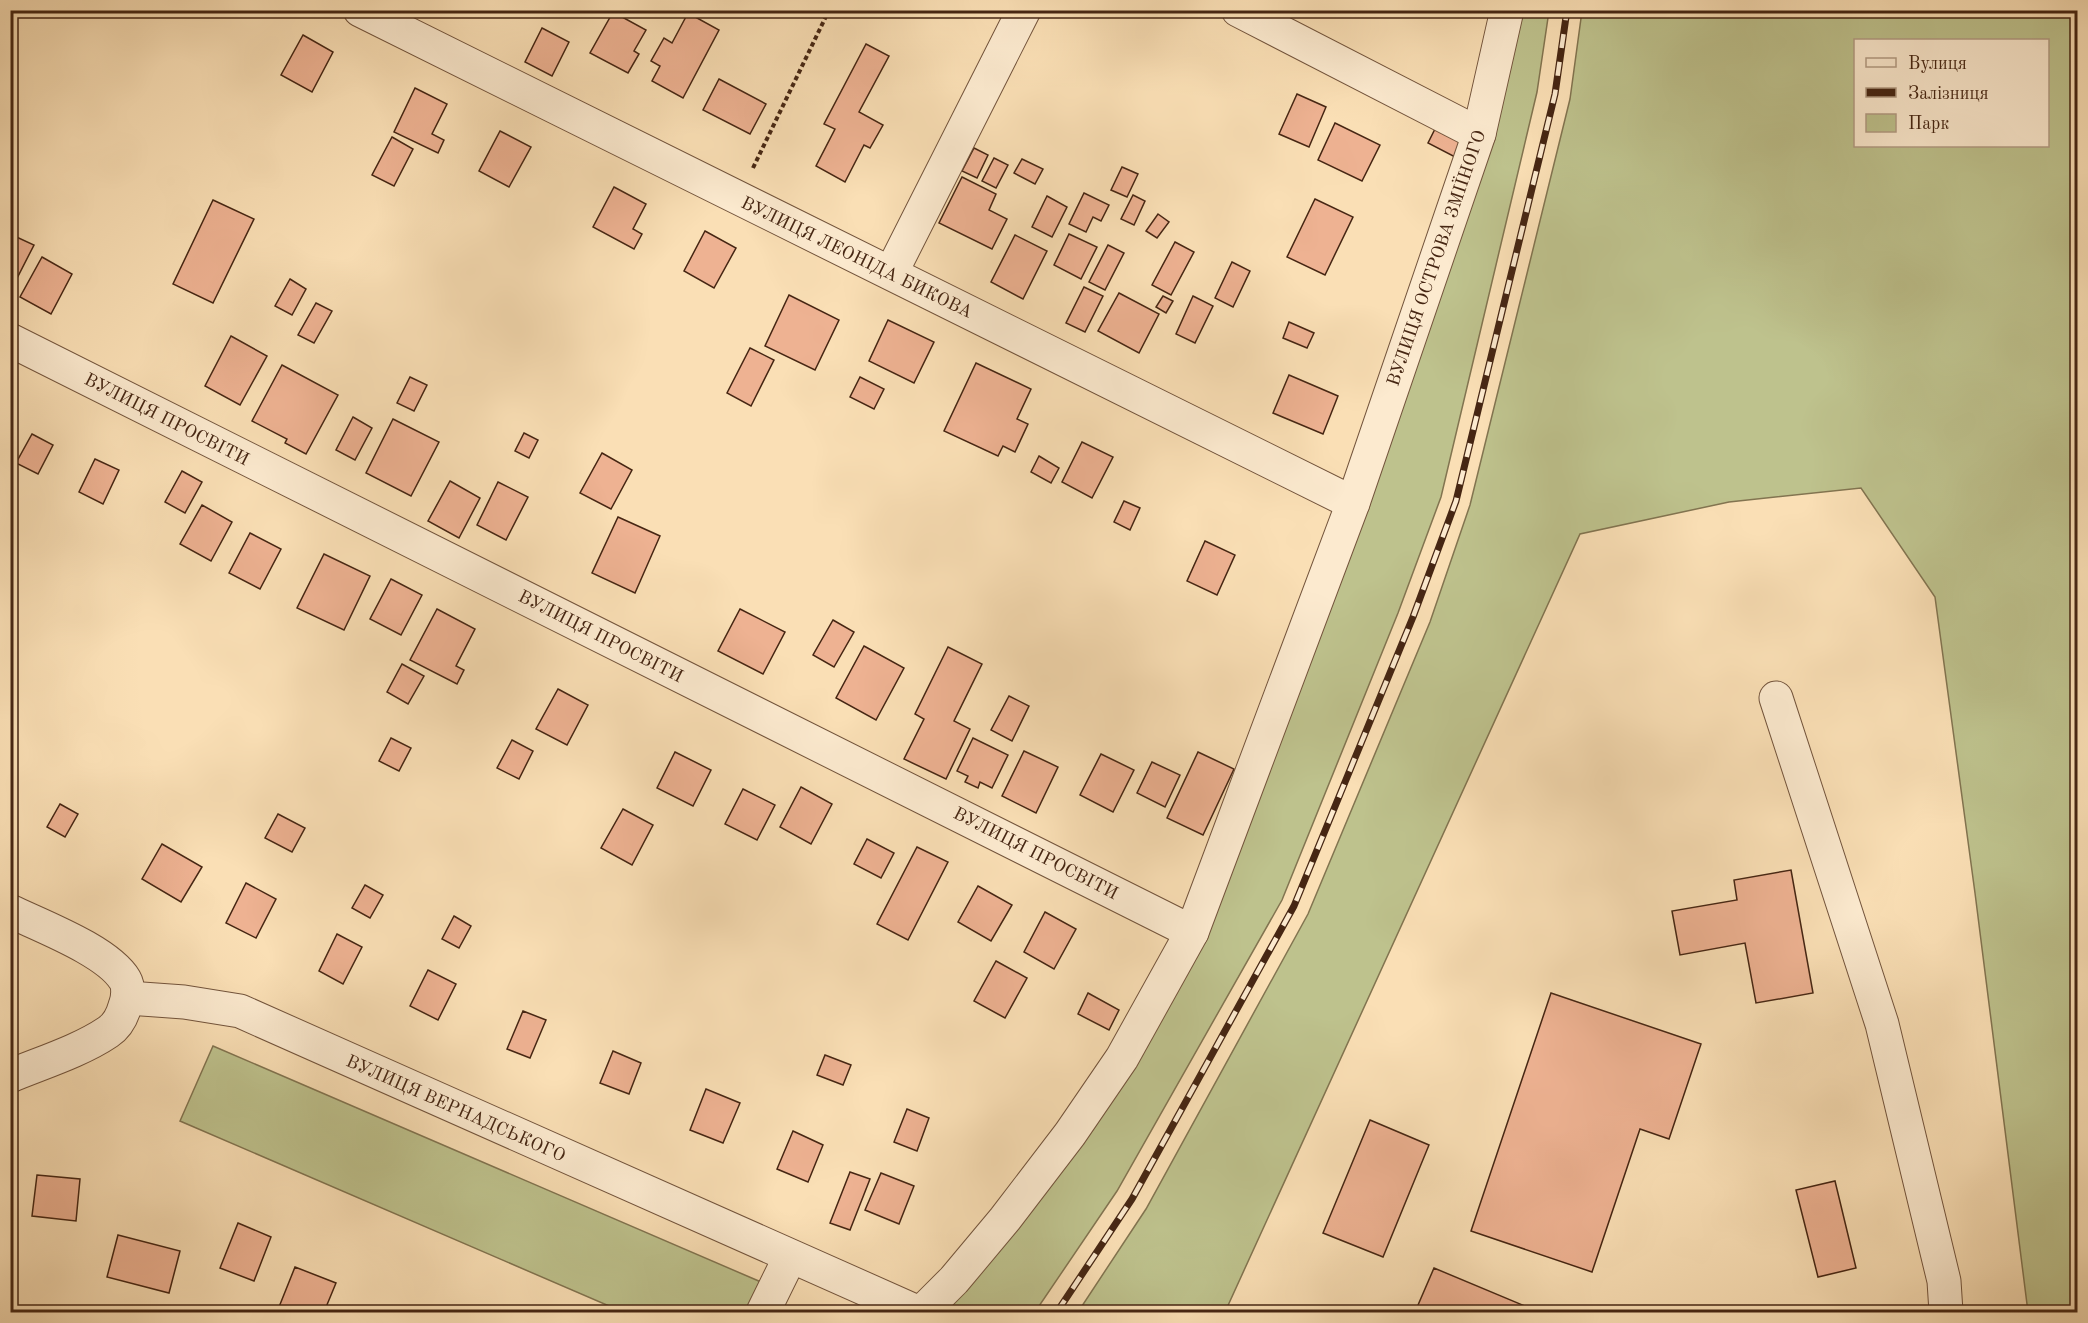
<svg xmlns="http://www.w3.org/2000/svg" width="2088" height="1323" viewBox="0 0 2088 1323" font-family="'Old Standard TT',serif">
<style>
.green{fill:#bec28d;stroke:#827450;stroke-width:1.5;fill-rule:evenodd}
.building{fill:#eeb292;stroke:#462613;stroke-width:1.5}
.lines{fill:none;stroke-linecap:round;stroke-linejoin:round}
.minor-casing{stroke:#73543c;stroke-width:35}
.path{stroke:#462613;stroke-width:4;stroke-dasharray:4.5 3;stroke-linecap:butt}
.minor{stroke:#fceacf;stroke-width:33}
.rail-casing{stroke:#462613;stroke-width:7}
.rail{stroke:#fceacf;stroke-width:4.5;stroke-dasharray:14;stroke-linecap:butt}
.labels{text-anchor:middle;stroke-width:4.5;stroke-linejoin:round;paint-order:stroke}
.street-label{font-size:18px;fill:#462613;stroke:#fceacf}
</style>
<rect width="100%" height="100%" fill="#fadfb5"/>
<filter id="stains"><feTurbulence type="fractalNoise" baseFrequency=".00333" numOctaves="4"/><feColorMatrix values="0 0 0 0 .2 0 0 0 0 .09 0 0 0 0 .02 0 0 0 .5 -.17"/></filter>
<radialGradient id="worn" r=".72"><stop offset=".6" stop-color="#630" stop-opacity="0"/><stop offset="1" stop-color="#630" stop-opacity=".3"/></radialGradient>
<!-- green -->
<g class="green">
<polygon points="1513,11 1549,11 1537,92 1441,497 1398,613 1282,900 1117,1191 1035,1312 948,1312 936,1308 1200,933"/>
<path d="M1582,11H2077V1312H2028L1975,893L1935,597L1861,488L1729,502L1580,534L1225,1312H1078L1146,1209L1308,914L1430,622L1470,505L1570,99ZM1856,40H2048V146H1856Z"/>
<polygon points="213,1046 761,1282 748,1312 623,1312 180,1121"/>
</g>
<!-- building -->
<g class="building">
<polygon points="613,12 646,30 634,51 639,54 628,73 590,53"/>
<polygon points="688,13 719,30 683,98 652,81 660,66 651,61 664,38 672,43"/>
<polygon points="542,28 569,42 552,76 525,62"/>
<polygon points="303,35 333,52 312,92 281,75"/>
<polygon points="866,44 889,56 859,112 883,125 870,148 864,145 845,182 816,166 835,129 824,124"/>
<polygon points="719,79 766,104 750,134 703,110"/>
<polygon points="415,88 447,104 432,134 444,140 438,153 394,132"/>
<polygon points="1297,94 1326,107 1309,147 1279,134"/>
<polygon points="1335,123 1380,145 1362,181 1318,160"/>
<polygon points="1438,123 1467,138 1457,158 1428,143"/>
<polygon points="500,131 531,147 509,187 479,171"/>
<polygon points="392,137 413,149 394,186 372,175"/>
<polygon points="974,148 988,155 977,178 962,171"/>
<polygon points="994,158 1008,165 996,188 982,181"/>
<polygon points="1022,159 1043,169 1035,184 1014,173"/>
<polygon points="1122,167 1138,174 1127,197 1111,190"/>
<polygon points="962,177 996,194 989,210 1007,219 992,249 939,223"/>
<polygon points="614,187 646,204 633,229 642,234 634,249 593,227"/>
<polygon points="1084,193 1109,205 1101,221 1093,217 1086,232 1069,224"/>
<polygon points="1133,195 1145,201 1134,225 1121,219"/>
<polygon points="1047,196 1067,207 1052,237 1032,227"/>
<polygon points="1315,199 1353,217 1325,275 1287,257"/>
<polygon points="213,200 254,219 213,303 173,284"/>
<polygon points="1158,214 1169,222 1157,238 1146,231"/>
<polygon points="705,231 736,248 714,288 684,271"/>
<polygon points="10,234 34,245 11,290 10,289"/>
<polygon points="1069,234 1097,247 1081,279 1054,265"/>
<polygon points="1015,235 1047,251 1023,299 991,282"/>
<polygon points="1175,242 1194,252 1171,295 1152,285"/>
<polygon points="1108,245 1124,253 1105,290 1089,282"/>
<polygon points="42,257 72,274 51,314 20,297"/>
<polygon points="1232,262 1250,271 1233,307 1215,298"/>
<polygon points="290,279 306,289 292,315 275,306"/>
<polygon points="1084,287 1103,296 1085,332 1066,323"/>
<polygon points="1119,293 1159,314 1139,353 1098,331"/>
<polygon points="789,295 839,320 815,370 765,346"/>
<polygon points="1163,296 1173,301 1166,313 1156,307"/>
<polygon points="1193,296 1213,306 1195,343 1176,334"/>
<polygon points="316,303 332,311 314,343 298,335"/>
<polygon points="888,320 934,342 914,383 869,361"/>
<polygon points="1289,322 1314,333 1307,348 1283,338"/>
<polygon points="231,336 267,356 240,405 205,386"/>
<polygon points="750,348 774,360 751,406 727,393"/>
<polygon points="976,363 1031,389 1017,419 1028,424 1015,452 1003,446 998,456 944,431"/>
<polygon points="282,365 338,395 306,454 285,443 287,439 252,421"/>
<polygon points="1289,375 1338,396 1323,434 1273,413"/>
<polygon points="410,377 427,385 414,411 397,403"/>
<polygon points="860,377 884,389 874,409 850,397"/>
<polygon points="353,417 372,428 355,460 336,450"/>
<polygon points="393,419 439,442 411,496 366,473"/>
<polygon points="524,433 538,440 529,458 515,451"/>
<polygon points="32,434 53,445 38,474 16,463"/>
<polygon points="1082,442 1113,457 1092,498 1062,482"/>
<polygon points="602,453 632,470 611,509 580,493"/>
<polygon points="1039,456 1059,468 1051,483 1031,472"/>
<polygon points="95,459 119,470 103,504 79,492"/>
<polygon points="182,471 202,482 185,513 165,502"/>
<polygon points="450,481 480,498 459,538 428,521"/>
<polygon points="498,482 528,497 506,540 477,525"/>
<polygon points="1124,501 1140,508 1130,530 1114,522"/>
<polygon points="202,505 232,522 211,561 180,544"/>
<polygon points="618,517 660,536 635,593 592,573"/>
<polygon points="250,533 281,549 260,589 229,573"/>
<polygon points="1205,541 1235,555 1217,595 1187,581"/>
<polygon points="324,554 370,576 344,630 297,608"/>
<polygon points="391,579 422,595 401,635 370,619"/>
<polygon points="437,609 475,629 456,666 464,670 457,684 410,660"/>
<polygon points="740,609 785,632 763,674 718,651"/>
<polygon points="833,620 854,632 834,667 813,655"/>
<polygon points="864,646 904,668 876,720 836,698"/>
<polygon points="948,647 982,664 954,721 970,729 946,779 904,759 924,719 915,714"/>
<polygon points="402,664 424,676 408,704 387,692"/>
<polygon points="558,689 588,705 567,745 536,729"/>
<polygon points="1009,696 1029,706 1012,741 991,730"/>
<polygon points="391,738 411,748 399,771 379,761"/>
<polygon points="973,738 1008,755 992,788 980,782 978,788 965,782 968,776 957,771"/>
<polygon points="512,740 533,751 519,779 497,768"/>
<polygon points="1024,751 1058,767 1036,813 1002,796"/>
<polygon points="675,752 711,770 693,806 657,788"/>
<polygon points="1198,752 1234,769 1203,835 1167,818"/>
<polygon points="1101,754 1134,770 1113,812 1080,795"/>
<polygon points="1152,762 1180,775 1165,807 1137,793"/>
<polygon points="801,787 832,804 811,844 780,827"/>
<polygon points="743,789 775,805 757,840 725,824"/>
<polygon points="60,804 78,814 65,837 47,827"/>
<polygon points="623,809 653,825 632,865 601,848"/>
<polygon points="278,814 305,828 292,852 265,838"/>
<polygon points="867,839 894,853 881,878 854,864"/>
<polygon points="162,844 202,867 181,902 142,879"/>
<polygon points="917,847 948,862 908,940 877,924"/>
<polygon points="1791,870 1813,993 1756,1003 1745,943 1680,955 1672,911 1737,900 1734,880"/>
<polygon points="246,883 276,899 256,938 226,923"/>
<polygon points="365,885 383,895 370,918 352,908"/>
<polygon points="978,886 1012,905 991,941 958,922"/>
<polygon points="1045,912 1076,929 1054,969 1024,952"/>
<polygon points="454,916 471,926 459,948 442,939"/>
<polygon points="337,934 362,947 343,984 319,971"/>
<polygon points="996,961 1027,978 1005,1018 974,1001"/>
<polygon points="428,970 456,984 438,1020 410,1006"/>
<polygon points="1088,993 1119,1010 1109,1030 1078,1014"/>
<polygon points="1551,993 1701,1044 1669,1139 1640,1129 1592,1272 1471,1231"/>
<polygon points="523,1011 546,1020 530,1058 507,1049"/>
<polygon points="613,1051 641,1063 629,1094 600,1083"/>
<polygon points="825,1055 851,1065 843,1085 817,1075"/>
<polygon points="706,1089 740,1103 723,1143 690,1130"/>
<polygon points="907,1109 929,1118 917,1151 894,1142"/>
<polygon points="1370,1120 1429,1145 1383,1257 1323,1233"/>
<polygon points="793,1131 823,1145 808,1182 777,1169"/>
<polygon points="850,1172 870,1179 850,1230 830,1223"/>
<polygon points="881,1173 914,1186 899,1224 865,1210"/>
<polygon points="37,1175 80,1179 76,1221 32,1216"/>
<polygon points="1835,1181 1856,1268 1818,1277 1796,1190"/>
<polygon points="238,1223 271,1237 254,1281 220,1268"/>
<polygon points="118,1235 180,1251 169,1293 107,1277"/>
<polygon points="295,1267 336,1283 324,1312 277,1312"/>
<polygon points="1434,1268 1539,1312 1415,1312"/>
</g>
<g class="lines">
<defs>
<g id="minor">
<polyline points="360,10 1353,503"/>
<polyline points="1238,10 1479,134"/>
<polyline points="891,273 1024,10"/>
<polyline points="10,340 1192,932"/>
<polyline points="1776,698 1882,1024 1944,1281 1946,1312"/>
<path d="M10,911C41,926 108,951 125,980C129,987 128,999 125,1006C122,1017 117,1026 108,1032C80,1051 41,1063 10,1076"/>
<polyline points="128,998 184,1002 240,1011 917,1312"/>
<polyline points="763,1312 790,1257"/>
<polyline points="922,1312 954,1280 1005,1219 1070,1134 1122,1058 1192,932 1353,503 1479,134 1507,10"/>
</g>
</defs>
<!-- minor casing -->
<use href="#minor" class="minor-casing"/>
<!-- path -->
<polyline class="path" points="753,168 829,10"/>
<!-- minor -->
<use href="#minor" class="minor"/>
<defs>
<polyline id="rail" points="1057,1312 1132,1199 1294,906 1413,617 1456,501 1555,94 1567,10"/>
</defs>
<!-- rail casing -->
<use href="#rail" class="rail-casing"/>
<!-- rail -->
<use href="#rail" class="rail"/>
</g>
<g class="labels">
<!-- street labels -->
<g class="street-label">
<text transform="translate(857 257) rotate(26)" y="6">ВУЛИЦЯ ЛЕОНІДА БИКОВА</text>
<text transform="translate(1436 258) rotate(-71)" y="6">ВУЛИЦЯ ОСТРОВА ЗМІЇНОГО</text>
<text transform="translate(167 419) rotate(27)" y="6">ВУЛИЦЯ ПРОСВІТИ</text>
<text transform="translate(601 636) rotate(27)" y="6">ВУЛИЦЯ ПРОСВІТИ</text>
<text transform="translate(1036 853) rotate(27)" y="6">ВУЛИЦЯ ПРОСВІТИ</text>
<text transform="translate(456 1108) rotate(24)" y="6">ВУЛИЦЯ ВЕРНАДСЬКОГО</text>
</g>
</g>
<!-- margin -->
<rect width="2088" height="1323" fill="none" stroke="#fadfb5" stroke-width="36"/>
<rect x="12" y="12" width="2064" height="1299" fill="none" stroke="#462613" stroke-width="3"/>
<rect x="18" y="18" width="2052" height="1287" fill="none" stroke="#462613" stroke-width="1.5"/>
<!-- legend -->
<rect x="1854" y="39" width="195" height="108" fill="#fceacf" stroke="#b39c84" stroke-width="1.5"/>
<rect x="1866" y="58" width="30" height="9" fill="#fceacf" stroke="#b39c84" stroke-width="1.5"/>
<text x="1908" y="69" font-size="18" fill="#462613">Вулиця</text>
<rect x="1866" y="88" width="30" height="9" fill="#462613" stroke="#b39c84" stroke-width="1.5"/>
<text x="1908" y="99" font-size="18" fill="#462613">Залізниця</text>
<rect x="1866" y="114" width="30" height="18" fill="#bec28d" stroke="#b39c84" stroke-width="1.5"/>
<text x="1908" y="129" font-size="18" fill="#462613">Парк</text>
<rect width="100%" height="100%" filter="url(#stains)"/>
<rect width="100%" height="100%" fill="url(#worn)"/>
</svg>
